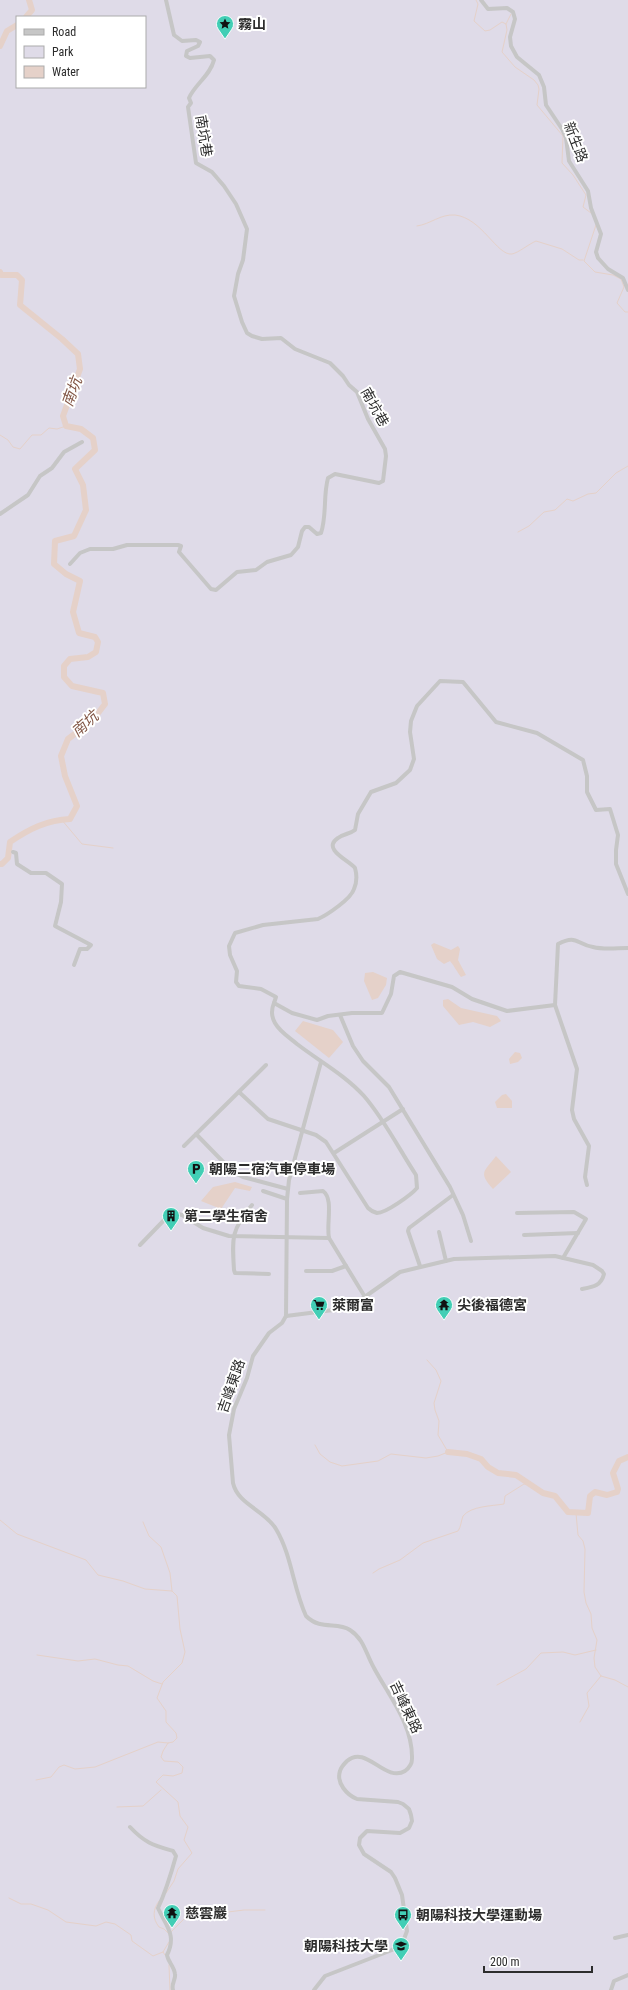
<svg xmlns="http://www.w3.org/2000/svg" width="628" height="1990" viewBox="0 0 628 1990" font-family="'Roboto Condensed','Noto Sans TC',sans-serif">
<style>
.green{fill:#dfdbe8;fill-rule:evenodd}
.water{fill:#e5d1c9}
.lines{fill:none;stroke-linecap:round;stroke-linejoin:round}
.stream{stroke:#e5d1c9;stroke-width:1}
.river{stroke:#e5d1c9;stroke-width:6}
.minor{stroke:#c6c6c6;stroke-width:4}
.labels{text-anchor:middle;stroke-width:4;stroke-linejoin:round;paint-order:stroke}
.poi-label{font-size:14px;font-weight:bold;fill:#2c2c2c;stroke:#fff;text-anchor:start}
.street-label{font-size:14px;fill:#2c2c2c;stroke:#fff}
.water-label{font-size:15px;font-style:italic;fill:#825645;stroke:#fff}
</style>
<rect width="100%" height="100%" fill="#fff"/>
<!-- green -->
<path class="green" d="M0,0H628V1990H0ZM17,17H145V87H17Z"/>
<!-- water -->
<g class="water">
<path d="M434,943L451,950L458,946L460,949L458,960L466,975L461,977C457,972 455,967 450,961L444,964L437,959L431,945Z"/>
<polygon points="373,972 387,978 386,985 378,998 372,1000 364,981 365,973"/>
<polygon points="448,999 461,1008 497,1016 501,1021 490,1027 473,1022 459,1025 443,1006 443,1000"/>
<polygon points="303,1021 333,1030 343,1042 329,1058 295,1031"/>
<polygon points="515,1052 520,1053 522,1058 518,1062 510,1064 509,1059"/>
<polygon points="506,1094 512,1101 512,1108 497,1108 495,1102 502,1095"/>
<path d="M496,1156L511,1172L493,1189C478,1172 484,1172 496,1156Z"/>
<polygon points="235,1182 252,1187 250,1191 235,1188 221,1209 201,1201 213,1187"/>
</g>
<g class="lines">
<!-- stream -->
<g class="stream">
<polyline points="476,0 478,4 474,21 485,31 490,30 502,22 506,24 507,30 502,52 515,67 534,80 538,85 539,89 537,105 563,136 562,163 573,175 586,195 583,207 591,213"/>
<polyline points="506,24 511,14"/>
<polyline points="596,225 584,261 595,272 613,275 621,279 624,287 617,303 625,312 628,312"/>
<path d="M417,226C431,224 440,214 455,215C482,218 497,256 512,254C518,253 529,244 536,241L562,249L579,260H583"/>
<polyline points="0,435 8,440 13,447 20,449 32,435 41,435 49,428 57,429 66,426"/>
<polyline points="518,532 529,526 544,512 555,510 567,499 573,501 588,494 596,493 616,473 628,466"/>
<polyline points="61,819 82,844 113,848"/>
<polyline points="315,1445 320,1454 330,1462 342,1466 378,1461 391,1454 426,1458 438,1456 448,1452 438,1435 439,1421 435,1410 434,1403 441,1381 436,1370 427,1360"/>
<polyline points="576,1513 578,1535 583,1541 585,1549 584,1592 586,1603 591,1614 592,1628 597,1640 594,1658 595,1667 601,1676 615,1680 628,1687"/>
<polyline points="0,1520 17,1534 86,1560 98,1575 123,1581 145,1589 172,1591 177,1596 180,1629 185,1652 182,1663 163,1682 157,1698 166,1711 166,1722 176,1733 177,1738 173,1742 168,1743 163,1751 161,1757 164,1761 178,1762 183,1767 182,1773 173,1776 163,1775 156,1782 178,1802 180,1816 188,1827 184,1840 192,1853 178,1869 174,1881 166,1893"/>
<polyline points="143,1522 149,1536 161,1547 170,1573 172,1591"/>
<path d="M373,1573L379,1569L400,1560L423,1543L458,1531C461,1527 461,1521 463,1516C471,1506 492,1506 504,1504L505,1496L524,1484L532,1485"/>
<polyline points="37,1655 78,1661 95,1659 118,1665 128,1666 153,1681 162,1684"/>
<polyline points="497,1685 526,1669 541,1653 563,1652 575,1655 596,1650"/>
<polyline points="580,1722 589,1706 587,1693 601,1676"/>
<polyline points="36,1780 51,1777 59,1767 64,1765 75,1769 95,1767 158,1742 168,1743"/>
<polyline points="117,1807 143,1806 161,1790"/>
<polyline points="9,1898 21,1904 31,1904 48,1910 66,1922 96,1926 106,1922 115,1924 131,1935 132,1941 153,1956 163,1952"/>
<path d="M159,1901C153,1909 152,1918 159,1927L164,1929L168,1933"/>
<polyline points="171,1932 190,1913 212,1916 220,1913 244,1910 265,1910"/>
<polyline points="165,1955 163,1952 169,1942"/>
<polyline points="169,1965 170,1990"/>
</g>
<!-- river -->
<g class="river">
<polyline points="26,17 32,10 29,0"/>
<polyline points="0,46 7,31 17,25"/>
<path d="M0,272L1,275H17L22,280L20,305L62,339L78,354L80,369L63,416L66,426L81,429L93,438L95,450L75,469L83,485L86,510L74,536L55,541L54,564L66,574L80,581L73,612L79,633L95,637L98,642L96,652L88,657L70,659L64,666V677L72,686L103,693L105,704L92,721L68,739L61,756L65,776L77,806L70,819C47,820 29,829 10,842L8,858L2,864H0"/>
<polyline points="448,1452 467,1454 481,1459 488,1467 498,1473 516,1475 543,1493 555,1496 568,1512 588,1513 590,1496 595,1492 607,1495 617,1492 618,1489 613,1473 619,1461 628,1457"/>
</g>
<!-- minor -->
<g class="minor">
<polyline points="481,0 488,9 507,8 513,12 515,19 510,37 511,46 517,57 539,75 544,87 546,105 562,129 566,138 569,161 588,191 591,208 601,234 596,252 598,258 608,269 623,278 628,290"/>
<polyline points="0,514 28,495 40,476 52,468 64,452 82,442"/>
<path d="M70,564L80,553L90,549H113L127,545H178L181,546L179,552L211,589L216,590L237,572L256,570L267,562L291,555L298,547L302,531L305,527H309L317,534L321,533C327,515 323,496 328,478L335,474L379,483L383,481L386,456L385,449L368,419L357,392L349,385L343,376L330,363L295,349L281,338L262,339L252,336L247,333L242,322L234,296L238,274L243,260L247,229L236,204L224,186L212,172L196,163L188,107L191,103L189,98C195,84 210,76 214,60L210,56L190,58L186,56L187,51L198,46L200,42L196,40L182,41L174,35L166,0"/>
<polyline points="13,852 16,853 17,864 31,873 46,873 62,884 61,902 55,926 91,945 87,949 80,949 74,965"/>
<path d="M274,1003L276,997L261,989L239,986L236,982L237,971L230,955L229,946L235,933L263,925L318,919C327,915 351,899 354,889C357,882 357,875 355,868C350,861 321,849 338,838C343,834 350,834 355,830L358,814L371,792L396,783L410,770L414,759L410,732L411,721L417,706L440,681L463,682L496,722L537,733L583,760L587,776V792L596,810L610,809L618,835L616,850V864L628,894"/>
<polyline points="340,1015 353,1046 363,1061 389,1087 450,1187 463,1215 471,1241"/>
<path d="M239,1092L268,1119L316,1135L326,1142L368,1208C371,1211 373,1212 377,1213C386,1213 411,1195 417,1188L416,1175C399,1149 384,1119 364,1096C345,1075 319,1061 297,1044C290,1038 280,1032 275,1023C271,1016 271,1010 274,1003L292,1013L317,1020L328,1016L352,1013H382L391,994L394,976L400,972L452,987L472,999L507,1011L555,1005"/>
<polyline points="196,1134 233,1172 243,1177 288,1189"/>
<polyline points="184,1146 266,1065"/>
<polyline points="334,1153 403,1109"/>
<path d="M587,1185L585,1177L589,1146L574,1119L572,1110L577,1069L555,1005L558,944C577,934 576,944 593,947C604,950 617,948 628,948"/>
<polyline points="263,1191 287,1199"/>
<path d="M300,1193L323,1191C334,1199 326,1224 329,1238L365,1297"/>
<path d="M252,1205C231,1230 232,1238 234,1270L235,1273L269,1274"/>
<polyline points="517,1213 574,1212 586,1219 563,1258"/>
<polyline points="439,1232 446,1261"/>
<polyline points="524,1235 578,1233"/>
<polyline points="140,1245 168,1216 175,1213 182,1215 203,1228 229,1236 329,1238"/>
<polyline points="420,1266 408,1231 409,1228 453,1195"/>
<polyline points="306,1271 332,1271 346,1266"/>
<path d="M286,1316L349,1308L400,1272L454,1259L555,1256L593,1265L602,1271L604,1274C601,1286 593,1287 582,1289"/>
<path d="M130,1827C145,1843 153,1845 173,1851L176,1856C171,1874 166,1891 158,1908C166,1926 177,1935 167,1955C168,1962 174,1966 175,1974C176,1980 171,1983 173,1990"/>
<polyline points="615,1938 628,1935"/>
<path d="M314,1990L325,1976L392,1950L404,1939L407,1931L402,1895L395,1878L391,1872L364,1854L359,1845L360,1838L367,1831L400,1833L409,1828L412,1821L411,1815L409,1809L403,1804L398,1802L357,1799C347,1795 336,1783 340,1771C341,1767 344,1764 347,1761C366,1744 385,1783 405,1771C409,1768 412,1764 412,1759C413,1725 389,1696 374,1668C366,1654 364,1639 350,1630C337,1621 321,1631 306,1616C293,1588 292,1556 276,1529C265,1510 238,1505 233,1483L229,1435L234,1409L247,1378L253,1356L269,1333L282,1323L286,1316L287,1199L289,1180L321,1062"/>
<polyline points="611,1990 614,1981 628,1975"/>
</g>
</g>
<!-- icons -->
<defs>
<symbol id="sight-pin" viewBox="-11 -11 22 30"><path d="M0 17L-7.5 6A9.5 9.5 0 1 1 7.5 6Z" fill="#42ceb5" stroke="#fff"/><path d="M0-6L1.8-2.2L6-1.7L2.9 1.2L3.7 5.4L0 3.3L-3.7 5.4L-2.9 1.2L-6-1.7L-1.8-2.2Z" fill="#111"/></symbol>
<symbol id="parking-pin" viewBox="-11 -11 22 30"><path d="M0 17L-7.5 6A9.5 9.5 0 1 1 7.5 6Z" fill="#42ceb5" stroke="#fff"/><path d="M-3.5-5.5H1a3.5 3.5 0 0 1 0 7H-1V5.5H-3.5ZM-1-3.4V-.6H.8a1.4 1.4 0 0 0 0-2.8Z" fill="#111"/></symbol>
<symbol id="building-pin" viewBox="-11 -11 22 30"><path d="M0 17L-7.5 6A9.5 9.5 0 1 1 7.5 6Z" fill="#42ceb5" stroke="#fff"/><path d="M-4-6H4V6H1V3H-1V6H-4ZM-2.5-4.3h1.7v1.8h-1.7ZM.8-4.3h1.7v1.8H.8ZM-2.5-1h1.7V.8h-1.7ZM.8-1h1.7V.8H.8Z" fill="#111"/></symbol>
<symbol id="supermarket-pin" viewBox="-11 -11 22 30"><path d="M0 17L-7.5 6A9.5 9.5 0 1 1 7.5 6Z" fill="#42ceb5" stroke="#fff"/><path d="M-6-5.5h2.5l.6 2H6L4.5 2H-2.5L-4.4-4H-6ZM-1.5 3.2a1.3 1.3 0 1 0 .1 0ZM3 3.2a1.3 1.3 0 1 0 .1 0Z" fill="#111"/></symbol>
<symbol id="temple-pin" viewBox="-11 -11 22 30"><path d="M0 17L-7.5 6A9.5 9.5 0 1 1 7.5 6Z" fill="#42ceb5" stroke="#fff"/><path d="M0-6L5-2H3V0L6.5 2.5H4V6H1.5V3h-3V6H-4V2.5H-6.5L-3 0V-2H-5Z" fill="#111"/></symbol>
<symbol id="bus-pin" viewBox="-11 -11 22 30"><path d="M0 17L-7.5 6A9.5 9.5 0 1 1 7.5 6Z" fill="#42ceb5" stroke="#fff"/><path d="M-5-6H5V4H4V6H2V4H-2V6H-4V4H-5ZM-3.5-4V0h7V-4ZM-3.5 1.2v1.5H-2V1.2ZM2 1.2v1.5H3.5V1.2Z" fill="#111"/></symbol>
<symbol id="university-pin" viewBox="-11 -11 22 30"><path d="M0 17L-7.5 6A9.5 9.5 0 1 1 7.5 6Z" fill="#42ceb5" stroke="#fff"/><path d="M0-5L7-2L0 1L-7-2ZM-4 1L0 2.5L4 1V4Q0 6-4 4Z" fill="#111"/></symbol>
</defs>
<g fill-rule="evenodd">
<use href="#sight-pin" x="215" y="14" width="20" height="27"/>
<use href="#parking-pin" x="186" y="1159" width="20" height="27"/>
<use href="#building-pin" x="161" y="1206" width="20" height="27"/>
<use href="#supermarket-pin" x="309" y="1295" width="20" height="27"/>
<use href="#temple-pin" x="434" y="1295" width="20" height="27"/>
<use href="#temple-pin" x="162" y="1903" width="20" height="27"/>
<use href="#bus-pin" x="393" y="1905" width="20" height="27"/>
<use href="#university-pin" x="391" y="1936" width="20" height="27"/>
</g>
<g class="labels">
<!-- poi labels -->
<g class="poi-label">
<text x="238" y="29">霧山</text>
<text x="209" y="1174">朝陽二宿汽車停車場</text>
<text x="184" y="1221">第二學生宿舍</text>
<text x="332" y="1310">萊爾富</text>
<text x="457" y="1310">尖後福德宮</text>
<text x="185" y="1918">慈雲巖</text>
<text x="416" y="1920">朝陽科技大學運動場</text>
<text x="388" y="1951" text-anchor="end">朝陽科技大學</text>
</g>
<!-- street labels -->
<g class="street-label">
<text transform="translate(204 136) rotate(81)" y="5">南坑巷</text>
<text transform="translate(576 142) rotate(69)" y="5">新生路</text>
<text transform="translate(375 407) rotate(61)" y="5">南坑巷</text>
<text transform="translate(231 1386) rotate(-71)" y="5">吉峰東路</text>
<text transform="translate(406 1707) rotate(65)" y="5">吉峰東路</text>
</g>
<!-- water labels -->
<g class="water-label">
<text transform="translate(72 392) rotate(-70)" y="5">南坑</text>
<text transform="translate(85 724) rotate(-42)" y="5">南坑</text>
</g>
</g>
<!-- legend -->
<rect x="16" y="16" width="130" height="72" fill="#ffffff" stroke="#ababab"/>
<rect x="24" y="29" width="20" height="6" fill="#c6c6c6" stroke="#ababab"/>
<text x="52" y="36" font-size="12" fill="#2c2c2c">Road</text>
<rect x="24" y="46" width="20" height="12" fill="#dfdbe8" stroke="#ababab"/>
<text x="52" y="56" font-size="12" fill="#2c2c2c">Park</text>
<rect x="24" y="66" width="20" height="12" fill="#e5d1c9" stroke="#ababab"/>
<text x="52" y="76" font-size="12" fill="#2c2c2c">Water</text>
<!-- scale -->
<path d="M484 1966v6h108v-6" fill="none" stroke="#2c2c2c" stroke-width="2"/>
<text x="490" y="1966" font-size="12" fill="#2c2c2c" stroke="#ffffff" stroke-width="3" paint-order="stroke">200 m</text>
</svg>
